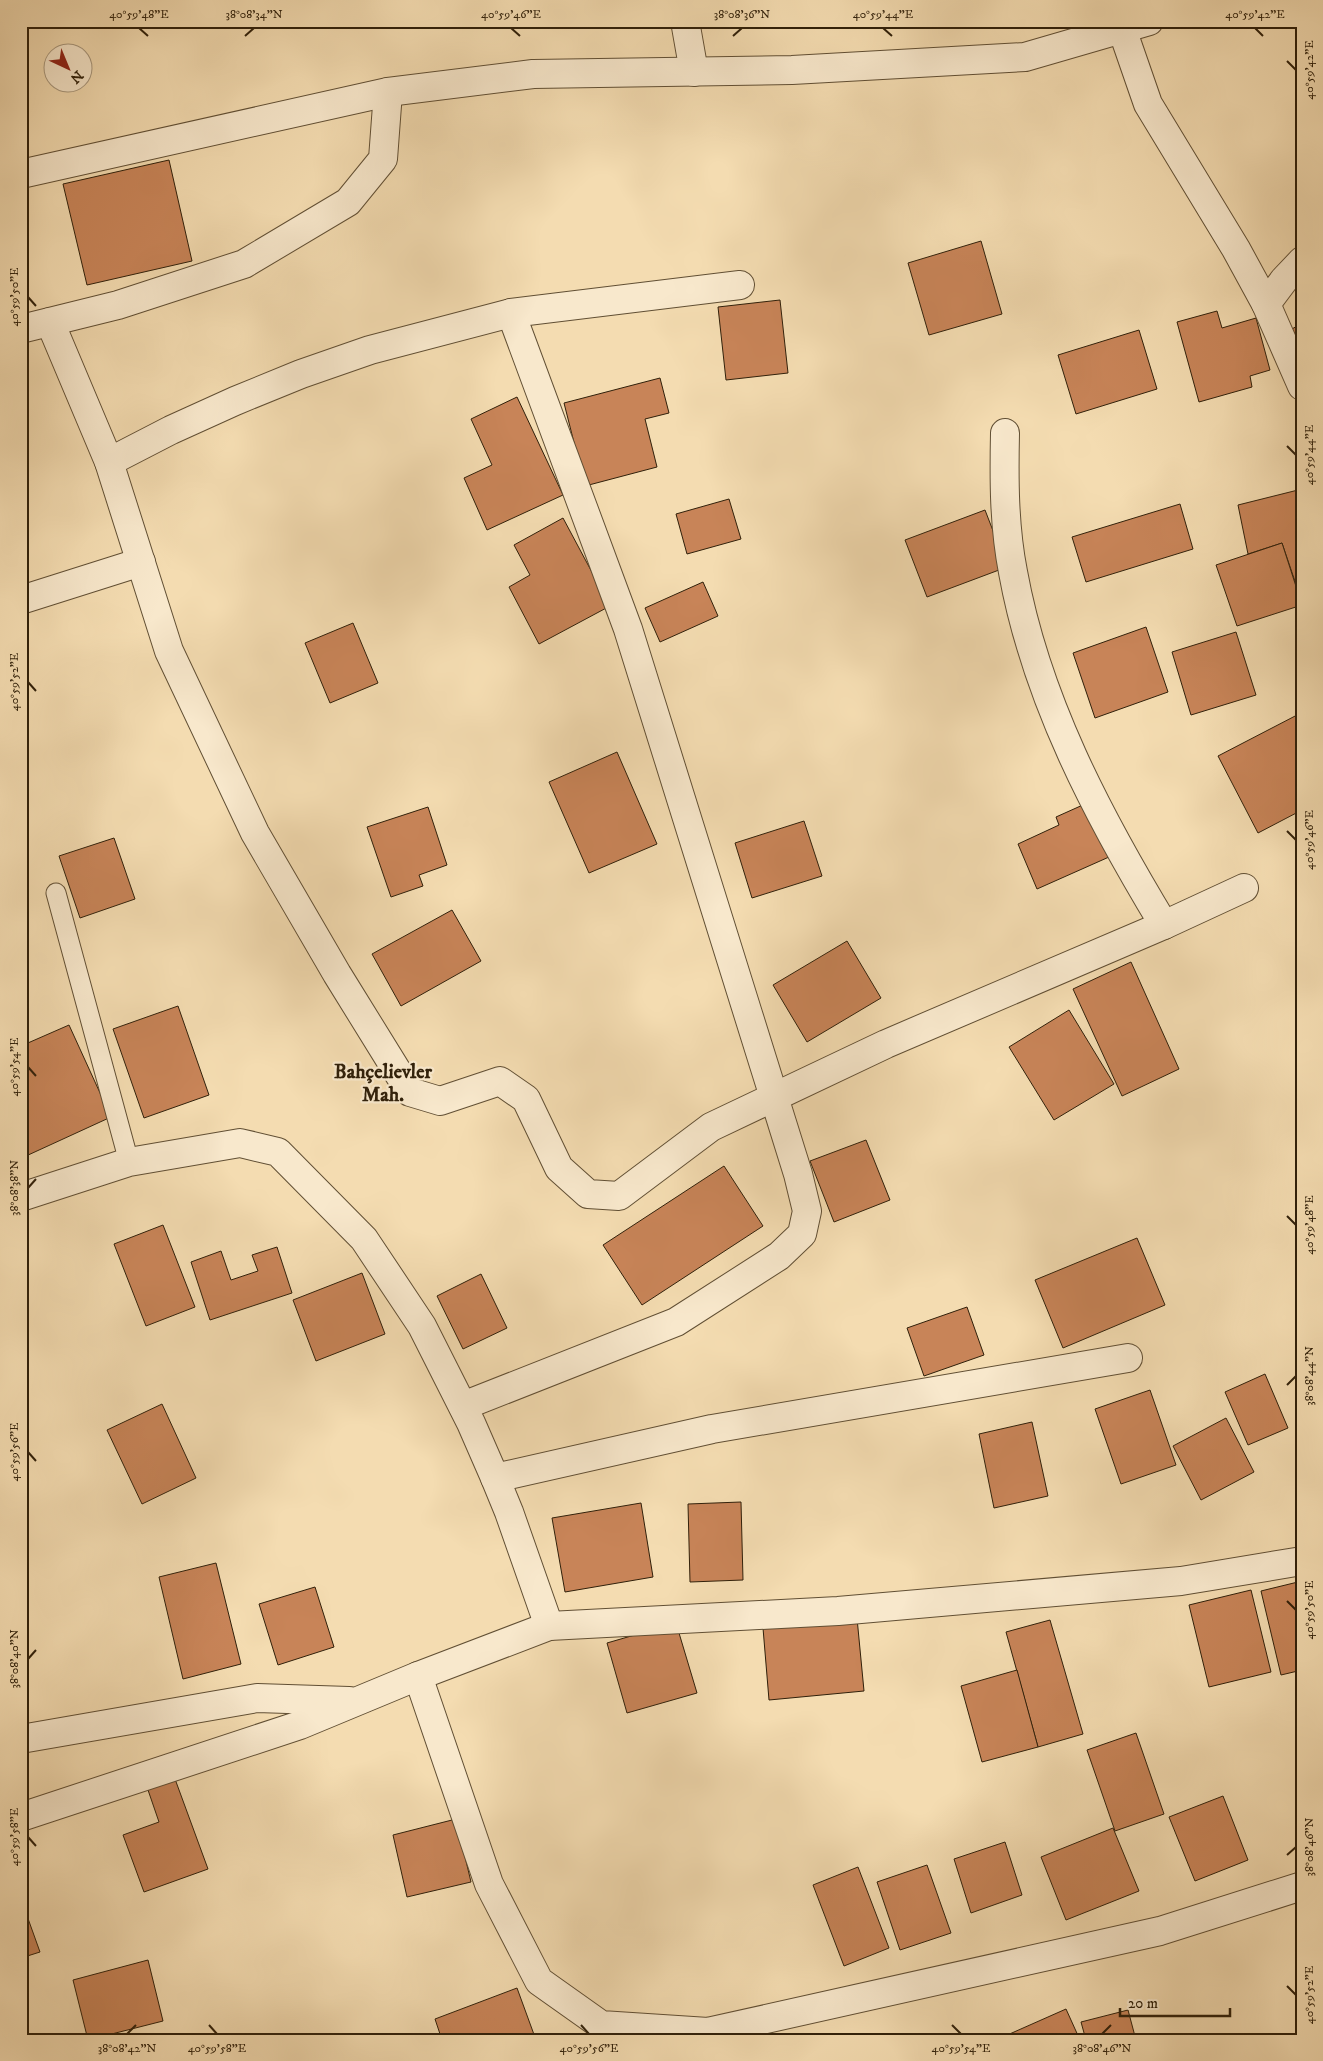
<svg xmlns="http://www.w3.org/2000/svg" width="1323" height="2061" viewBox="0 0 1323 2061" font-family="'IM FELL DW Pica',serif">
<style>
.building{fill:#c88458;stroke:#30200a}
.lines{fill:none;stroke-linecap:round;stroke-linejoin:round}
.service-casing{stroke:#614f34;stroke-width:21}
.minor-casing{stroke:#614f34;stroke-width:30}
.tertiary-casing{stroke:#614f34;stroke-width:30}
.service{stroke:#f8e8cc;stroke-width:19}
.minor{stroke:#f8e8cc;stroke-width:28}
.tertiary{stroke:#f8e8cc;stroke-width:28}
.ticks{fill:none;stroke:#30200a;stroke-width:2}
.labels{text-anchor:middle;stroke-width:4.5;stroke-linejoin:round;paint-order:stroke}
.district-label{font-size:20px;font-weight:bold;fill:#30200a;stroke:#f8e8cc}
.neatline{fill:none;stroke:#30200a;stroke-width:2}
.ticks-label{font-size:12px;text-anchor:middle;fill:#30200a}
</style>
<rect width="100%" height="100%" fill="#f4dcb1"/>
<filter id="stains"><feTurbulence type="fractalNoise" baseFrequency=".004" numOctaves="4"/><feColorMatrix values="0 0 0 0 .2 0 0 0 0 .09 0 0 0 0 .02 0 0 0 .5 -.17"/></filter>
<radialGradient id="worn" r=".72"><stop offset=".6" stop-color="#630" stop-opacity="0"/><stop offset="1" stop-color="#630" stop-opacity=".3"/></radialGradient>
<!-- building -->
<g class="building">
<polygon points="169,160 192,261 87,285 63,184"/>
<polygon points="981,241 1002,314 929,335 908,263"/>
<polygon points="780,300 788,373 726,380 718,307"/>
<polygon points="1217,311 1222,328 1256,318 1270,370 1250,376 1252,387 1199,402 1177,322"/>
<polygon points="1302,323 1302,357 1287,332"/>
<polygon points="1139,330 1157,389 1076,414 1058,355"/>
<polygon points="660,378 669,413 645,419 657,467 585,486 564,403"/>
<polygon points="517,397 563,495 487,530 464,478 492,465 471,419"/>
<polygon points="1302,489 1302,602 1282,543 1248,554 1238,505"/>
<polygon points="729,499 741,539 687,554 676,514"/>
<polygon points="1180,504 1193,549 1086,582 1072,537"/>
<polygon points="985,510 1007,567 927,597 905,540"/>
<polygon points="563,518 610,606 539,644 509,587 530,575 514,545"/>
<polygon points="1282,543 1302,605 1237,626 1216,565"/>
<polygon points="703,582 718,616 660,642 645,608"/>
<polygon points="353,623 378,683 330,703 305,643"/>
<polygon points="1146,627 1168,692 1095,718 1073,653"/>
<polygon points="1236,632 1256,695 1191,715 1172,652"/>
<polygon points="1299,714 1302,720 1302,810 1258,833 1218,756"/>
<polygon points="617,752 657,844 589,873 549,782"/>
<polygon points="1085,804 1109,857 1037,889 1018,844 1059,825 1056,817"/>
<polygon points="428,807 447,865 419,875 423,886 391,897 367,827"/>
<polygon points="804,821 822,876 752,898 735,843"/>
<polygon points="114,838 135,899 80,918 59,856"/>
<polygon points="452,910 481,961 401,1006 372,954"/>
<polygon points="847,941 881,998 807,1042 773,985"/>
<polygon points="1131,962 1179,1069 1122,1096 1073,989"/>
<polygon points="178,1006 209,1095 144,1118 113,1029"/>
<polygon points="1069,1010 1114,1084 1054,1120 1009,1047"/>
<polygon points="69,1025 111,1117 26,1156 21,1145 21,1046"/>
<polygon points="866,1140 890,1200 834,1222 810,1161"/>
<polygon points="724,1166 763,1226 642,1305 603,1245"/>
<polygon points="163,1225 195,1307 146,1326 114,1244"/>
<polygon points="1137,1238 1165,1305 1063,1348 1035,1280"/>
<polygon points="277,1247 292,1293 210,1320 191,1262 221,1251 231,1280 258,1271 252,1255"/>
<polygon points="362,1273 385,1334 316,1361 293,1300"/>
<polygon points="481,1274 507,1328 463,1349 437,1296"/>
<polygon points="967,1307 984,1355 924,1376 907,1328"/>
<polygon points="1265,1374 1288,1428 1248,1445 1225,1392"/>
<polygon points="1150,1390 1176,1465 1121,1484 1095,1409"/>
<polygon points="162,1404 196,1478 142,1504 107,1430"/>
<polygon points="1226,1418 1254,1472 1201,1500 1173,1446"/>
<polygon points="1032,1422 1048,1496 994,1508 979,1434"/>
<polygon points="741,1502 743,1580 690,1582 688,1504"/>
<polygon points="641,1503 653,1577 565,1592 552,1518"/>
<polygon points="216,1563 241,1664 183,1679 159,1577"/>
<polygon points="1302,1581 1302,1670 1281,1675 1261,1591"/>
<polygon points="315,1587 334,1647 278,1665 259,1604"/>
<polygon points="1251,1590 1271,1672 1209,1687 1189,1605"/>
<polygon points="857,1618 864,1691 769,1700 763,1628"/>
<polygon points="1050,1620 1083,1734 1038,1747 1006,1632"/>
<polygon points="676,1623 697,1693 627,1713 607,1643"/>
<polygon points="1017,1670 1038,1747 982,1762 961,1686"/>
<polygon points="1136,1733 1164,1814 1115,1831 1087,1750"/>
<polygon points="175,1779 208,1869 144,1892 123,1835 159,1822 148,1790"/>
<polygon points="1223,1796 1248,1860 1195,1881 1169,1817"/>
<polygon points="456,1819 471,1882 407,1897 393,1835"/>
<polygon points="1113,1828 1139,1891 1066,1920 1041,1857"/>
<polygon points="1005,1842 1022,1895 971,1913 954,1859"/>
<polygon points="927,1865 951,1933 900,1950 877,1882"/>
<polygon points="858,1867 889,1948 844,1966 813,1885"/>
<polygon points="21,1899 40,1952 21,1958"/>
<polygon points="148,1960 163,2021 88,2040 73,1980"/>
<polygon points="517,1988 536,2040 442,2040 435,2019"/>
<polygon points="1066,2009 1080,2040 996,2040"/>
<polygon points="1128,2010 1136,2040 1086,2040 1081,2022"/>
</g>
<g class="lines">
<defs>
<polyline id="service" points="56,893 129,1162"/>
<g id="minor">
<polyline points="685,21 694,72"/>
<polyline points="1122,29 1148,104 1236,249 1266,304 1302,386"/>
<polyline points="1266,304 1284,280 1302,261"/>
<polyline points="50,322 109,462 169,651 255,833 337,974 410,1092 440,1101 500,1081 526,1099 559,1168 588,1194 619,1196 711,1127 886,1044 1164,925 1244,888"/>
<polyline points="21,329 118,305 244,264 348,202 383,159 388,92"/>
<path d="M1005,433C1004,480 1004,526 1013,572C1036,699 1098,816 1164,925"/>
<polyline points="109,462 171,430 235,401 301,374 370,350 511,313 740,285"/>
<polyline points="21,600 141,562"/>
<polyline points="21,1197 129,1162 240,1143 278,1152 364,1239 422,1326 471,1423 495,1478 509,1512 549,1626"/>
<polyline points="463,1406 676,1322 779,1256 802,1234 807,1211 798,1174 628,629 511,313"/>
<polyline points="495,1478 712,1429 1128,1358"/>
<polyline points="418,1676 489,1884 539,1981 601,2025 708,2032 1160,1931 1302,1886"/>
<polyline points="21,1739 257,1698 349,1701"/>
<polyline points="21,1817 300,1725 418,1676 549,1626 838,1611 1181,1581 1302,1561"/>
</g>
<polyline id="tertiary" points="21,174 388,92 533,74 792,70 1025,57 1149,21"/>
</defs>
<!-- service casing -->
<use href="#service" class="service-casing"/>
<!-- minor casing -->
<use href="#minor" class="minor-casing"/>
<!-- tertiary casing -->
<use href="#tertiary" class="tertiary-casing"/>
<!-- service -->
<use href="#service" class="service"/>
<!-- minor -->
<use href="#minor" class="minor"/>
<!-- tertiary -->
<use href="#tertiary" class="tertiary"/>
</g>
<!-- ticks -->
<path class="ticks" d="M139,28L148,36M511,28L520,36M883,28L892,36M1255,28L1263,36M245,36L254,28M733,36L742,28M1287,61L1296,70M28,297L36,306M1287,446L1296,455M28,682L36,691M1287,831L1296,840M28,1067L36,1076M28,1188L36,1179M1287,1216L1296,1225M1287,1385L1296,1376M28,1452L36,1461M1287,1601L1296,1610M28,1659L36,1650M28,1837L36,1846M1287,1855L1296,1847M1287,1986L1296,1995M209,2025L217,2034M581,2025L589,2034M952,2025L961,2034M127,2034L136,2025M1102,2034L1111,2025"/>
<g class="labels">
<!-- district labels -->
<g class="district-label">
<text x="383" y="1078">Bahçelievler<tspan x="383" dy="23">Mah.</tspan></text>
</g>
</g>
<!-- margin -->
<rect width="1323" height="2061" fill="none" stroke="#f4dcb1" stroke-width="55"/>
<!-- north arrow -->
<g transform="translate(68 68) rotate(136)"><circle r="24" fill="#f8e8cc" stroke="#a8987e"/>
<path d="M0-4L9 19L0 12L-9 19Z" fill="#8f2418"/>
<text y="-8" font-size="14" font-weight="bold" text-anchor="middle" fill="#30200a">N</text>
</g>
<!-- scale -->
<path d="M1120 2008v8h110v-8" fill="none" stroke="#30200a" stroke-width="2.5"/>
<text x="1128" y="2008" font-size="15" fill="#30200a" stroke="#f8e8cc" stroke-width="4" paint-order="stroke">20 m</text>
<rect x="28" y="28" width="1268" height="2006" class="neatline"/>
<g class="ticks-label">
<text x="139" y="18">40°59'48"E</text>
<text x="254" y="18">38°08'34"N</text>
<text x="511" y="18">40°59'46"E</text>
<text x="742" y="18">38°08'36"N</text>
<text x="883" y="18">40°59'44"E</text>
<text x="1255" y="18">40°59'42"E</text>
<text transform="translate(1309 70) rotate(-90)" y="4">40°59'42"E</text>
<text transform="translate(14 297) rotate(-90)" y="4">40°59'50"E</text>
<text transform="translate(1309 455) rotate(-90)" y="4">40°59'44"E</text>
<text transform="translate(14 682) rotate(-90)" y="4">40°59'52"E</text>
<text transform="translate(1309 840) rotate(-90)" y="4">40°59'46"E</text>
<text transform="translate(14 1067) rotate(-90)" y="4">40°59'54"E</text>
<text transform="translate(14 1188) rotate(-90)" y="4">38°08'38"N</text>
<text transform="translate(1309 1225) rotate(-90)" y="4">40°59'48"E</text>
<text transform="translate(1309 1376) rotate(-90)" y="4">38°08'44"N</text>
<text transform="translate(14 1452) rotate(-90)" y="4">40°59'56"E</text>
<text transform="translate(1309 1610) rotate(-90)" y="4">40°59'50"E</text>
<text transform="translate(14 1659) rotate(-90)" y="4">38°08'40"N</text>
<text transform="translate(14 1837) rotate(-90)" y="4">40°59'58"E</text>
<text transform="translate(1309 1847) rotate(-90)" y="4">38°08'46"N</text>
<text transform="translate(1309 1995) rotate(-90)" y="4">40°59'52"E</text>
<text x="127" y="2052">38°08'42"N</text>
<text x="217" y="2052">40°59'58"E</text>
<text x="589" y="2052">40°59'56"E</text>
<text x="961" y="2052">40°59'54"E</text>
<text x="1102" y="2052">38°08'46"N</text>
</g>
<rect width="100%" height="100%" filter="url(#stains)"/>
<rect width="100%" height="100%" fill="url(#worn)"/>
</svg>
